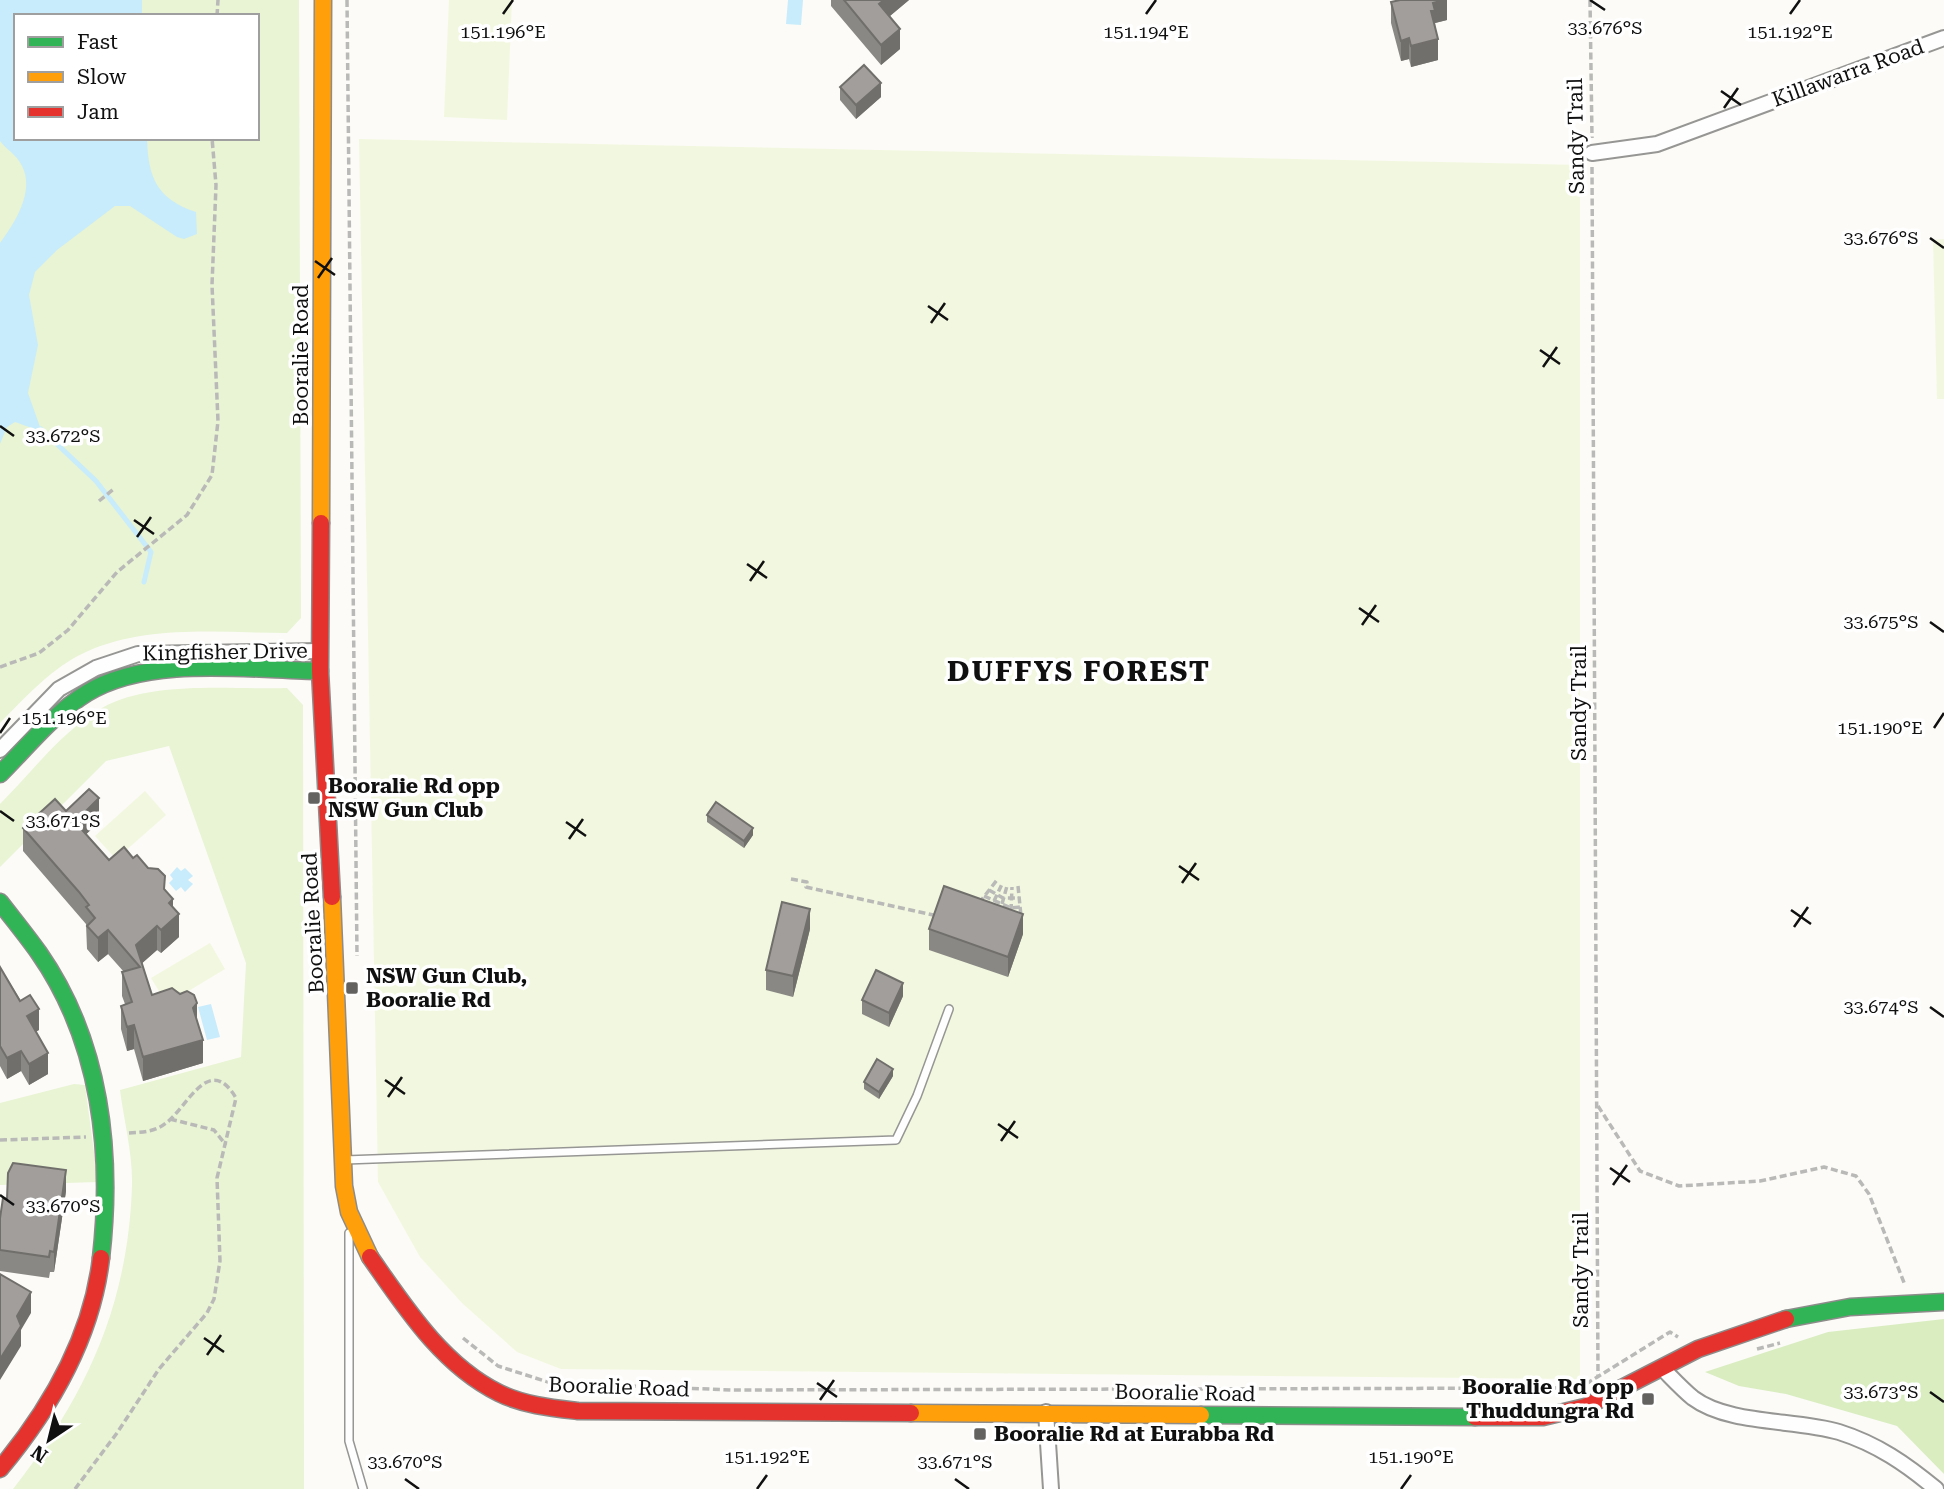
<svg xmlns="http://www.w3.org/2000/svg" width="1944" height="1489" viewBox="0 0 1944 1489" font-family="'Roboto Serif',serif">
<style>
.green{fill:#e8f4d4;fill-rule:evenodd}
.forest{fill:#d9edc1}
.pitch{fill:#f2f8df}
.water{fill:#c8ecfb}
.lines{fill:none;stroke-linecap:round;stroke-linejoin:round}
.stream{stroke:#c8ecfb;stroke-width:5}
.lane-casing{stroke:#969694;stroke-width:10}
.street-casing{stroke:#969694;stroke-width:18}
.fast-casing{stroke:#8d8c8b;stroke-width:19}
.slow-casing{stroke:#8d8c8b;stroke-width:19}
.jam-casing{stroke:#8d8c8b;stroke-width:19}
.path{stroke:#b9b9b8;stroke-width:3.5;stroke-dasharray:7 3.5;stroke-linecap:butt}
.lane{stroke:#fffefe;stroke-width:7}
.street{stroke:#fffefe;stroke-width:14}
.fast{stroke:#30b455;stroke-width:16}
.slow{stroke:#ff9f0a;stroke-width:16}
.jam{stroke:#e5322d;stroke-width:16}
.wall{fill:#8a8885}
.shaded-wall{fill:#716f6c}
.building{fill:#a19e9b;stroke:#716f6c;stroke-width:2}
.ticks{fill:none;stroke:#101010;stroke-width:2.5}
.poi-dot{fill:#636261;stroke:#fff;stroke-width:2.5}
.labels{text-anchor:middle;stroke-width:7;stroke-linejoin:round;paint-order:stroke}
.street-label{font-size:21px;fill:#101010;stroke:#fff}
.poi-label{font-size:21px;font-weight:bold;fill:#101010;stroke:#fff;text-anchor:start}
.district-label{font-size:28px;font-weight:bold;letter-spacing:2px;fill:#101010;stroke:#fff}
.ticks-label{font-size:18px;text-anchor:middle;fill:#101010;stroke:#fff;stroke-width:7;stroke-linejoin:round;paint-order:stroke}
</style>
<rect width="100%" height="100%" fill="#fcfbf7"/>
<!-- green -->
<g class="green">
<path d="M0,0H299L301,618L287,633C221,633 148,624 86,652C52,667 26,697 0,723ZM16,16H257V138H16Z"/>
<path d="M287,688L303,705L304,1489H13C86,1396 128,1306 132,1186C133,1155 124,1121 120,1090L241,1057L246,963L169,746L106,761L0,867V804C31,773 63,730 102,708C152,680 230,690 287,688Z"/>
<polygon points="74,1084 85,1085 98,1182 0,1185 0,1103"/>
</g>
<!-- forest -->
<polygon class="forest" points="1944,1319 1944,1474 1897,1426 1786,1394 1739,1386 1705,1372 1828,1332"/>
<!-- pitch -->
<g class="pitch">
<polygon points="449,0 512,0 507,120 444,117"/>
<polygon points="359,139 1580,165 1580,1379 561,1369 517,1352 462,1303 420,1257 378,1182"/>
<polygon points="1944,239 1944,399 1937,399 1933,240"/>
<polygon points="145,791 166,815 116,859 95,836"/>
<polygon points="210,943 225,969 167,1004 151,978"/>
</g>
<!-- water -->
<g class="water">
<path d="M0,0H142V16H16V138H147C148,176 156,199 196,212L197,234L184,239L177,237L130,206H115L57,250L35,272L29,295L38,345L28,393L40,427L37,430L15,422L7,427L0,444V243C15,223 35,191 22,166C17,155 7,150 0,141Z"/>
<polygon points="788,0 803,0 801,25 786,24"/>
<polygon points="177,867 181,871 185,868 193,876 188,880 193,884 185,892 181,887 176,891 169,883 173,879 170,875"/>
<polygon points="211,1004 220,1037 207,1040 198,1007"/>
</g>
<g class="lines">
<!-- stream -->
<polyline class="stream" points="41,429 96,481 151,552 144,582"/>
<defs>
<g id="lane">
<polyline points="345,1160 896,1140 917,1096 949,1009"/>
<polyline points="349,1233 349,1441 363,1489"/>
</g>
<g id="street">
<polyline points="1592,153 1657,144 1944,38"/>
<polyline points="0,750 59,689 96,668 138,654 320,651"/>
<path d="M1662,1368C1672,1378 1682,1389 1693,1398C1729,1425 1796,1419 1839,1432C1877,1444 1906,1464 1936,1489"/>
<polyline points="1046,1412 1051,1489"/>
</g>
<g id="fast">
<path d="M0,774C27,747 53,714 87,693C149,655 250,670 320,671"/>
<path d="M0,902C13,919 27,936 39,953C101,1042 113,1153 101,1258"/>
<polyline points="1786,1319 1850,1307 1944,1302"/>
<polyline points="1201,1415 1475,1417"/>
</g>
<g id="slow">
<polyline points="321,523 323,0"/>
<polyline points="332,897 344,1186 349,1212 370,1257"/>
<polyline points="911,1413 1201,1415"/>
</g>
<g id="jam">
<polyline points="321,523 320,671 332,897"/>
<path d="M370,1257C405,1307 442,1365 499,1393C523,1405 552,1408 578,1411L911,1413"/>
<polyline points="1475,1417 1543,1417 1585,1407 1698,1349 1786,1319"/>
<path d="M0,1469C50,1409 92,1336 101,1258"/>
</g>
</defs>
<!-- lane casing -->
<use href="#lane" class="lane-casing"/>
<!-- street casing -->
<use href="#street" class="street-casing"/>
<!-- fast casing -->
<use href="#fast" class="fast-casing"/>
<!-- slow casing -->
<use href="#slow" class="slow-casing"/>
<!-- jam casing -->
<use href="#jam" class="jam-casing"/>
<!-- path -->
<g class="path">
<polyline points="347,0 357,956"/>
<polyline points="1590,0 1592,138"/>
<polyline points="217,16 218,0"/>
<polyline points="1592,167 1598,1377"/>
<polyline points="99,501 115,488"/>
<polyline points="0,667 39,653 68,630 117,572 187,515 212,475 218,421 212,285 216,185 212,138"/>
<polyline points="791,879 807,882 806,887 938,916"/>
<polyline points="1018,886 1021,916"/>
<polyline points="989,890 1003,898 1019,898"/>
<polyline points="984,896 1011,908 1020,907"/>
<polyline points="994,901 1002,884"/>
<polyline points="979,903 997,880"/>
<polyline points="1002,904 1007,886"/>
<polyline points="1011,911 1012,887"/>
<polyline points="1598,1106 1640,1171 1679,1186 1760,1181 1824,1167 1856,1176 1869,1194 1905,1285"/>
<polyline points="170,1119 214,1130 226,1145"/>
<polyline points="0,1140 86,1137"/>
<polyline points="463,1338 498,1366 551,1383 733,1390 1576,1388"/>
<polyline points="1757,1349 1780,1343"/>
<polyline points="1586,1384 1670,1332 1678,1337"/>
<path d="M75,1489L117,1433L159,1369L207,1313L214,1299L220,1261L217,1178L236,1098C209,1052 187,1108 166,1123C155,1132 143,1132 129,1133"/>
</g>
<!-- lane -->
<use href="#lane" class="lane"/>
<!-- street -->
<use href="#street" class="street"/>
<!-- fast -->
<use href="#fast" class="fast"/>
<!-- slow -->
<use href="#slow" class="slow"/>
<!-- jam -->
<use href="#jam" class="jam"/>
</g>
<!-- wall -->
<g class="wall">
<polygon points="831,0 909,0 890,16 900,49 881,65 831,6"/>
<polygon points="1447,0 1447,20 1435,23 1438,60 1411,67 1409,59 1401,61 1391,23 1391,2"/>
<polygon points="840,87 881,97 856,119 840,100"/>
<polygon points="707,815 753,835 744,848 707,822"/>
<polygon points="99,822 86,834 109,860 133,858 165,889 173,908 179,937 161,953 157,950 142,963 152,995 197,1020 203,1063 143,1081 134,1049 127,1051 121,1029 121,1006 125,1004 122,996 122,972 124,972 108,954 98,962 87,949 86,924 23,851 23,828"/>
<polygon points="810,929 793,997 766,990 766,970"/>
<polygon points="929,929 1023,934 1008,977 929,950"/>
<polygon points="0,967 39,1030 36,1031 48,1074 29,1085 21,1071 7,1079 0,1066"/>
<polygon points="903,996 889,1027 862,1014 862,1000"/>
<polygon points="893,1076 879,1099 864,1089 864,1082"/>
<polygon points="66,1191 54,1272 50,1272 49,1278 0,1271 0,1218 7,1199"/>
</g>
<!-- shaded-wall -->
<g class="shaded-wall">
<polygon points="884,0 909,0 879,25 879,4"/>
<polygon points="1444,0 1447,0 1447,20 1435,23 1435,31 1431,11 1433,3"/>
<polygon points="900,29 900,49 881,65 881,45"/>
<polygon points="1409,38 1409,59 1401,61 1401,41"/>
<polygon points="1438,39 1438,60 1411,67 1411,46"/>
<polygon points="881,83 881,97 856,119 856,105"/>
<polygon points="99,798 99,822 75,845 75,822"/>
<polygon points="753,828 753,835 744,848 744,841"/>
<polygon points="173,899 173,919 179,914 179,937 161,953 161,930 169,903"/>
<polygon points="810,909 810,929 793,997 793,976"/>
<polygon points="1023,914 1023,934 1008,977 1008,957"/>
<polygon points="157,926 157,950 139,966 136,945"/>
<polygon points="108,930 108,954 98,962 98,938"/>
<polygon points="903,983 903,996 889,1027 889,1013"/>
<polygon points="197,1003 197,1026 193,1008"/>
<polygon points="39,1009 39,1030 27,1037 27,1016"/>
<polygon points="134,1025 134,1049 127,1051 127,1027"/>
<polygon points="203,1040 203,1063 143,1081 143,1057"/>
<polygon points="21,1051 21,1071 7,1079 7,1058"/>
<polygon points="48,1053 48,1074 29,1085 29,1064"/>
<polygon points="893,1069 893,1076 879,1099 879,1092"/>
<polygon points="66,1170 66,1191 54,1272 54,1252"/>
<polygon points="31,1292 31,1313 21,1330 21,1346 0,1380 0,1359 17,1316"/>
</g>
<!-- building -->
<g class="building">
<polygon points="844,0 884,0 879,4 900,29 881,45"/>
<polygon points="1400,0 1444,0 1433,3 1435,11 1431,11 1438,39 1411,46 1409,38 1401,41 1391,2"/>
<polygon points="864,65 881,83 856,105 840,87"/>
<polygon points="89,789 99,798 75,822 109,860 124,847 133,858 137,855 148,868 158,869 165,876 164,889 173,899 169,903 179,914 161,930 157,926 136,945 152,995 172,988 180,994 187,991 194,995 197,1003 193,1008 203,1040 143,1057 134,1025 127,1027 121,1006 132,1002 122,972 140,967 108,930 98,938 87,926 95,918 86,907 89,905 79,892 23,828 55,799 66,811"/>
<polygon points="716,802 753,828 744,841 707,815"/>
<polygon points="944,886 1023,914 1008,957 929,929"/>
<polygon points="782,902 810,909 793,976 766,970"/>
<polygon points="0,967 20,1001 30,995 39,1009 27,1016 48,1053 29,1064 21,1051 7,1058 0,1046"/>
<polygon points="876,970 903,983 889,1013 862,1000"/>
<polygon points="877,1059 893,1069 879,1092 864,1082"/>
<polygon points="13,1163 66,1170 54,1252 50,1251 49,1257 0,1250 0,1218 3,1198 7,1199 8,1173"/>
<polygon points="0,1274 31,1292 17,1316 21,1326 0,1359"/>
</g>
<!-- ticks -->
<path class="ticks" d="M1590,0L1605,10M503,14L513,0M1146,14L1156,0M1790,14L1800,0M1721,91L1741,105M1724,108L1738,88M1930,238L1944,248M315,261L335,275M318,278L332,258M928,306L948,320M931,323L945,303M1540,350L1560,364M1543,367L1557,347M0,426L14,436M134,520L154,534M137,537L151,517M747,564L767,578M750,581L764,561M1359,608L1379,622M1930,622L1944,632M1362,625L1376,605M1934,728L1944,713M0,733L10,718M0,811L14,821M566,822L586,836M569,839L583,819M1179,866L1199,880M1182,883L1196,863M1791,910L1811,924M1794,927L1808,907M1930,1007L1944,1017M385,1080L405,1094M388,1097L402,1077M998,1124L1018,1138M1001,1141L1015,1121M1610,1168L1630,1182M1613,1185L1627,1165M0,1195L14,1205M204,1338L224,1352M207,1355L221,1335M817,1383L837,1397M1930,1392L1944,1402M820,1400L834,1380M405,1479L419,1489M955,1479L969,1489M757,1489L767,1475M1401,1489L1411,1475"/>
<!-- markers -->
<g class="poi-dot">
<rect x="307" y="791" width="14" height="14" rx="3.5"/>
<rect x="345" y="981" width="14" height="14" rx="3.5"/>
<rect x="1641" y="1392" width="14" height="14" rx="3.5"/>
<rect x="973" y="1427" width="14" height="14" rx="3.5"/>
</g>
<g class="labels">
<!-- street labels -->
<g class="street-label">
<text transform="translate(1848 73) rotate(-20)" y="7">Killawarra Road</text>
<text transform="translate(1576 136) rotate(-91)" y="7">Sandy Trail</text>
<text transform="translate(301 355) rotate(-90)" y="7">Booralie Road</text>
<text transform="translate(225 652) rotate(-1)" y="7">Kingfisher Drive</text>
<text transform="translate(1579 703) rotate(-90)" y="7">Sandy Trail</text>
<text transform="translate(313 923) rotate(-93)" y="7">Booralie Road</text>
<text transform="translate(1581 1270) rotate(-90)" y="7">Sandy Trail</text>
<text transform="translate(619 1387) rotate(2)" y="7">Booralie Road</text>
<text transform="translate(1185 1393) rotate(1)" y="7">Booralie Road</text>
</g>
<!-- poi labels -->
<g class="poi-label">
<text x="328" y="793">Booralie Rd opp<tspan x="328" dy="24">NSW Gun Club</tspan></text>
<text x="366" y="983">NSW Gun Club,<tspan x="366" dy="24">Booralie Rd</tspan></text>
<text x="1634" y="1394" text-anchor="end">Booralie Rd opp<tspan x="1634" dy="24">Thuddungra Rd</tspan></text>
<text x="994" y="1441">Booralie Rd at Eurabba Rd</text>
</g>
<!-- district labels -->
<g class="district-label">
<text x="1079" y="681">DUFFYS FOREST</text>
</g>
</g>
<g class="ticks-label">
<text x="1605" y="34">33.676°S</text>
<text x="503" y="38">151.196°E</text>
<text x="1146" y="38">151.194°E</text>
<text x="1790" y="38">151.192°E</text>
<text x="1881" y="244">33.676°S</text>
<text x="63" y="442">33.672°S</text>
<text x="1881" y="628">33.675°S</text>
<text x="64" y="724">151.196°E</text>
<text x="1880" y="734">151.190°E</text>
<text x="63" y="827">33.671°S</text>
<text x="1881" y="1013">33.674°S</text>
<text x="63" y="1212">33.670°S</text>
<text x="1881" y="1398">33.673°S</text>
<text x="767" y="1463">151.192°E</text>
<text x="1411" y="1463">151.190°E</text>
<text x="405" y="1468">33.670°S</text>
<text x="955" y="1468">33.671°S</text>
</g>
<!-- legend -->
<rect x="14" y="14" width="245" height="126" fill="#ffffff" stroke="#9f9f9f" stroke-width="2"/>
<rect x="28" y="37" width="35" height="10" fill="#30b455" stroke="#9f9f9f" stroke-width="2"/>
<text x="77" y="49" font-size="21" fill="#101010">Fast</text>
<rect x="28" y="72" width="35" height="10" fill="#ff9f0a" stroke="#9f9f9f" stroke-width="2"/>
<text x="77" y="84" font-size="21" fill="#101010">Slow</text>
<rect x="28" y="107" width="35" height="10" fill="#e5322d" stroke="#9f9f9f" stroke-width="2"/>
<text x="77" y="119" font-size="21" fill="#101010">Jam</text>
<!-- north arrow -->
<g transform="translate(49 1440) rotate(215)" stroke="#ffffff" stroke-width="5" paint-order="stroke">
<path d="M0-5L12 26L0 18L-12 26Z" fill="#101010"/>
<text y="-10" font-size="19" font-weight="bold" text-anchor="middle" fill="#101010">N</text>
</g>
</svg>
